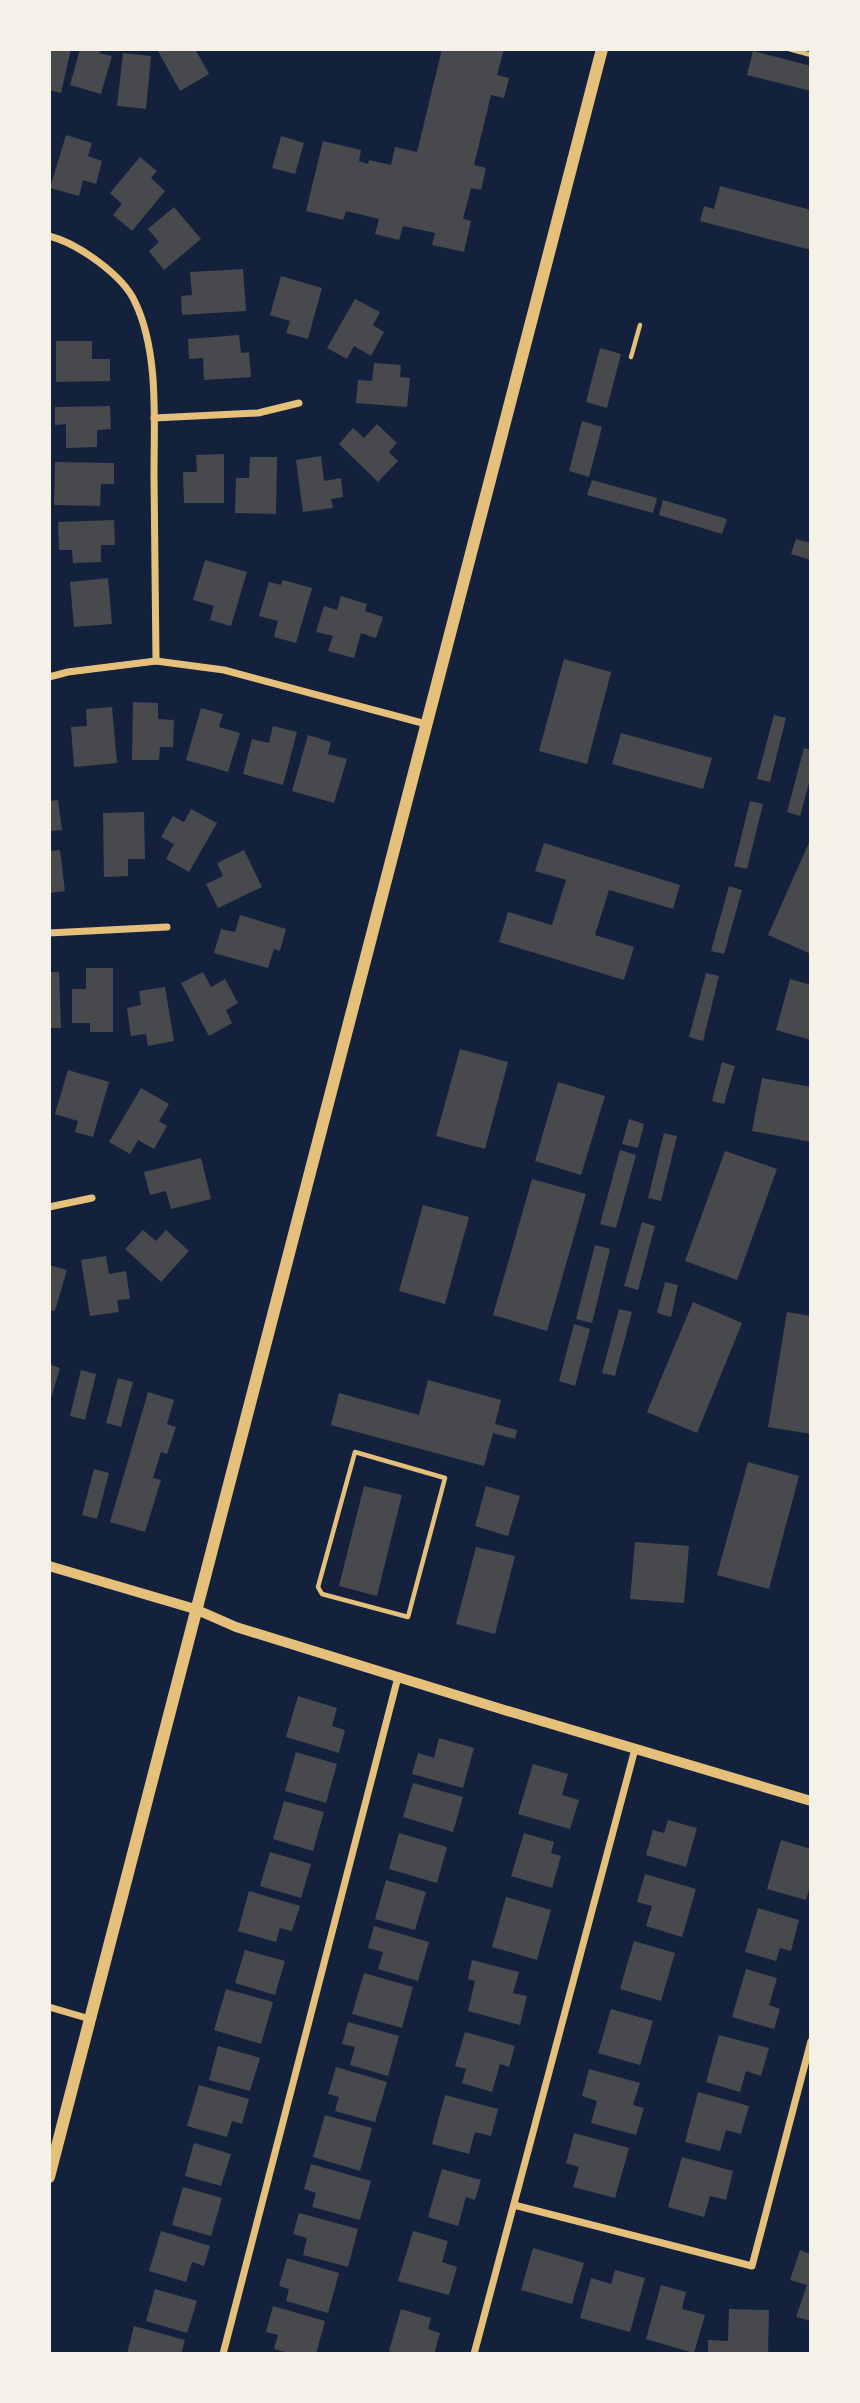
<svg xmlns="http://www.w3.org/2000/svg" width="860" height="2403" viewBox="0 0 860 2403" font-family="'Public Sans',sans-serif">
<style>
.building{fill:#48494c}
.lines{fill:none;stroke-linecap:round;stroke-linejoin:round}
.service{stroke:#e5c07b;stroke-width:4.5}
.minor{stroke:#e5c07b;stroke-width:7}
.tertiary{stroke:#e5c07b;stroke-width:10}
.secondary{stroke:#e5c07b;stroke-width:12}
</style>
<rect width="100%" height="100%" fill="#14213d"/>
<!-- building -->
<g class="building">
<polygon points="49,49 71,49 61,93 49,90"/>
<polygon points="80,49 101,49 99,53 112,56 101,94 70,85"/>
<polygon points="157,49 195,49 209,74 180,91"/>
<polygon points="442,49 504,49 497,75 509,78 504,98 491,95 474,165 486,168 481,190 471,188 463,219 471,221 464,252 432,245 435,233 403,226 399,240 375,234 379,219 346,211 343,220 306,211 323,141 361,150 359,161 368,164 369,160 391,165 395,147 417,152"/>
<polygon points="753,51 811,66 811,91 747,75"/>
<polygon points="123,53 151,56 146,109 117,106"/>
<polygon points="66,135 92,143 88,156 102,161 96,184 83,180 79,196 50,188"/>
<polygon points="281,136 304,143 295,174 272,168"/>
<polygon points="140,157 157,171 151,178 165,191 132,231 113,215 122,204 110,193"/>
<polygon points="720,186 811,210 811,250 700,221 704,206 714,209"/>
<polygon points="174,207 201,239 164,270 149,251 159,242 148,229"/>
<polygon points="243,269 246,311 182,315 181,296 192,295 190,272"/>
<polygon points="281,276 322,288 308,339 286,333 290,321 270,315"/>
<polygon points="355,299 380,312 373,325 384,332 371,356 354,346 347,359 327,348"/>
<polygon points="239,335 241,353 249,352 251,377 204,380 203,358 189,359 188,339"/>
<polygon points="56,341 92,341 92,359 110,359 110,381 56,382"/>
<polygon points="600,348 621,354 607,408 586,402"/>
<polygon points="374,363 401,365 400,377 410,378 407,407 356,403 358,380 372,381"/>
<polygon points="110,406 111,429 97,430 97,447 66,448 66,424 55,425 55,407"/>
<polygon points="582,421 602,427 589,477 569,471"/>
<polygon points="377,424 397,443 389,452 398,461 378,482 339,444 353,428 364,438"/>
<polygon points="224,454 224,503 184,503 183,472 197,472 196,455"/>
<polygon points="321,456 324,481 341,478 343,497 331,499 333,508 303,512 296,460"/>
<polygon points="250,457 277,457 276,514 235,513 236,478 249,478"/>
<polygon points="55,462 114,463 114,484 101,484 100,506 54,505"/>
<polygon points="592,480 657,498 653,513 587,495"/>
<polygon points="663,500 727,519 722,534 659,515"/>
<polygon points="114,520 115,545 101,545 101,562 73,563 72,550 59,550 58,522"/>
<polygon points="796,539 811,543 811,560 791,554"/>
<polygon points="205,560 247,572 231,626 210,620 214,606 193,600"/>
<polygon points="108,578 112,624 74,627 70,582"/>
<polygon points="283,580 312,588 296,643 274,637 278,621 259,616 269,582 281,585"/>
<polygon points="341,596 367,604 365,611 383,617 376,638 361,633 354,658 328,651 333,636 316,632 324,606 337,610"/>
<polygon points="564,659 611,672 587,764 539,751"/>
<polygon points="133,702 158,703 158,719 174,720 173,747 160,747 159,760 132,760"/>
<polygon points="112,707 117,763 74,767 71,727 87,726 86,709"/>
<polygon points="201,708 223,714 219,727 240,733 228,772 186,760"/>
<polygon points="774,715 786,718 770,782 757,779"/>
<polygon points="273,726 297,732 283,785 243,774 252,739 269,743"/>
<polygon points="621,733 712,758 703,789 612,764"/>
<polygon points="308,735 331,742 328,754 347,759 334,803 292,791"/>
<polygon points="804,748 811,750 811,776 800,816 787,812"/>
<polygon points="58,800 62,830 49,831 49,801"/>
<polygon points="750,801 763,804 747,869 734,866"/>
<polygon points="191,809 217,823 189,872 166,859 174,844 161,837 173,816 184,822"/>
<polygon points="144,812 145,859 128,859 128,876 104,877 103,813"/>
<polygon points="811,838 811,954 768,935"/>
<polygon points="544,843 680,885 673,909 609,890 595,935 634,947 624,980 499,942 508,912 552,925 566,880 535,871"/>
<polygon points="60,850 65,891 49,893 49,851"/>
<polygon points="244,850 262,887 218,908 206,884 223,876 217,863"/>
<polygon points="729,886 742,890 724,954 711,951"/>
<polygon points="240,915 286,929 280,951 274,949 268,968 214,953 221,929 235,932"/>
<polygon points="86,968 113,968 113,1032 90,1032 90,1023 72,1023 72,989 86,989"/>
<polygon points="49,972 59,972 61,1028 49,1028"/>
<polygon points="203,972 211,987 225,979 238,1003 226,1010 232,1023 209,1036 181,983"/>
<polygon points="706,973 719,976 703,1041 689,1037"/>
<polygon points="790,979 811,985 811,1040 776,1030"/>
<polygon points="165,987 174,1041 148,1046 146,1034 131,1036 127,1008 141,1005 139,991"/>
<polygon points="460,1049 508,1062 485,1149 436,1136"/>
<polygon points="722,1062 735,1066 724,1104 712,1101"/>
<polygon points="68,1070 109,1082 93,1137 75,1132 78,1121 55,1114"/>
<polygon points="762,1078 811,1087 811,1142 752,1131"/>
<polygon points="558,1082 605,1096 581,1175 535,1161"/>
<polygon points="141,1088 169,1104 159,1121 167,1126 154,1149 138,1140 130,1154 109,1142"/>
<polygon points="629,1119 644,1124 638,1148 622,1144"/>
<polygon points="664,1133 677,1136 661,1201 648,1198"/>
<polygon points="620,1150 636,1155 616,1228 600,1224"/>
<polygon points="725,1151 777,1169 737,1280 685,1261"/>
<polygon points="201,1158 211,1199 171,1209 166,1191 150,1195 144,1172"/>
<polygon points="532,1179 586,1194 547,1331 493,1315"/>
<polygon points="423,1205 469,1217 445,1304 399,1291"/>
<polygon points="642,1222 655,1226 638,1290 624,1286"/>
<polygon points="143,1230 156,1241 166,1230 189,1251 161,1282 125,1249"/>
<polygon points="595,1245 610,1249 592,1323 576,1319"/>
<polygon points="106,1256 109,1274 126,1271 130,1299 117,1300 119,1312 90,1316 81,1260"/>
<polygon points="49,1265 67,1270 55,1311 49,1310"/>
<polygon points="665,1282 678,1285 671,1317 657,1313"/>
<polygon points="693,1302 742,1323 697,1433 647,1412"/>
<polygon points="619,1309 632,1312 615,1376 602,1373"/>
<polygon points="787,1312 811,1316 811,1434 768,1427"/>
<polygon points="574,1324 590,1329 575,1386 559,1381"/>
<polygon points="49,1364 60,1368 50,1401 49,1401"/>
<polygon points="81,1370 96,1374 85,1420 70,1416"/>
<polygon points="118,1378 133,1382 121,1427 106,1423"/>
<polygon points="428,1380 501,1400 495,1424 517,1430 515,1439 493,1433 484,1466 331,1425 339,1393 419,1415"/>
<polygon points="148,1392 174,1400 167,1424 176,1427 167,1454 161,1452 153,1478 161,1480 145,1532 110,1522"/>
<polygon points="748,1462 799,1476 769,1589 717,1575"/>
<polygon points="94,1469 109,1473 97,1519 82,1515"/>
<polygon points="364,1486 402,1495 377,1596 339,1586"/>
<polygon points="486,1486 520,1496 508,1536 475,1526"/>
<polygon points="635,1542 689,1546 684,1603 630,1599"/>
<polygon points="476,1547 515,1556 495,1634 456,1624"/>
<polygon points="298,1696 337,1708 332,1726 345,1730 339,1753 286,1737"/>
<polygon points="439,1738 474,1748 463,1788 412,1774 418,1753 434,1758"/>
<polygon points="296,1752 337,1764 326,1803 285,1791"/>
<polygon points="533,1764 568,1774 562,1795 579,1800 570,1829 518,1814"/>
<polygon points="413,1783 463,1797 453,1832 403,1817"/>
<polygon points="284,1801 324,1812 313,1851 273,1839"/>
<polygon points="668,1820 697,1828 686,1867 646,1855 653,1830 664,1833"/>
<polygon points="399,1833 447,1847 437,1883 389,1869"/>
<polygon points="524,1833 554,1842 551,1853 561,1856 552,1888 511,1876"/>
<polygon points="781,1840 811,1849 811,1882 806,1900 767,1889"/>
<polygon points="270,1852 311,1864 301,1898 260,1886"/>
<polygon points="645,1874 696,1889 682,1937 646,1926 652,1906 637,1902"/>
<polygon points="386,1880 426,1892 415,1930 375,1919"/>
<polygon points="249,1891 300,1906 292,1931 280,1928 276,1942 238,1931"/>
<polygon points="506,1897 551,1910 537,1960 492,1947"/>
<polygon points="758,1908 799,1920 791,1951 780,1948 776,1961 745,1952"/>
<polygon points="374,1926 429,1942 418,1981 378,1969 383,1952 368,1948"/>
<polygon points="634,1941 675,1953 661,2001 620,1989"/>
<polygon points="245,1950 285,1961 275,1995 235,1983"/>
<polygon points="472,1960 519,1972 513,1993 527,1996 520,2025 468,2011 475,1981 468,1979"/>
<polygon points="746,1969 777,1978 769,2005 780,2009 774,2029 732,2017"/>
<polygon points="364,1973 413,1987 402,2028 352,2014"/>
<polygon points="226,1989 273,2002 261,2044 214,2030"/>
<polygon points="611,2009 653,2021 640,2065 598,2053"/>
<polygon points="348,2022 399,2036 388,2076 350,2065 355,2047 342,2044"/>
<polygon points="465,2032 515,2046 509,2067 500,2064 492,2092 462,2083 466,2069 455,2066"/>
<polygon points="719,2035 769,2048 761,2076 746,2071 740,2092 706,2082"/>
<polygon points="218,2046 260,2058 250,2091 209,2080"/>
<polygon points="336,2067 387,2082 375,2122 335,2111 339,2097 328,2094"/>
<polygon points="589,2069 640,2083 633,2105 644,2108 636,2135 591,2123 597,2101 582,2096"/>
<polygon points="199,2085 249,2099 242,2124 232,2121 227,2137 187,2126"/>
<polygon points="698,2092 749,2106 741,2134 726,2130 720,2151 685,2142"/>
<polygon points="445,2095 498,2109 491,2136 475,2132 469,2154 432,2144"/>
<polygon points="325,2115 372,2128 360,2171 313,2157"/>
<polygon points="574,2133 629,2148 615,2198 573,2187 579,2167 566,2163"/>
<polygon points="194,2143 231,2154 221,2186 185,2176"/>
<polygon points="682,2157 733,2171 726,2200 710,2196 704,2217 668,2207"/>
<polygon points="311,2164 371,2181 360,2220 312,2207 316,2193 304,2189"/>
<polygon points="442,2169 481,2180 475,2200 466,2197 458,2226 428,2217"/>
<polygon points="183,2187 222,2198 211,2236 172,2225"/>
<polygon points="299,2213 358,2229 348,2267 303,2255 307,2238 293,2234"/>
<polygon points="161,2231 210,2246 204,2266 192,2262 186,2282 149,2271"/>
<polygon points="413,2231 448,2241 442,2262 457,2267 449,2295 398,2281"/>
<polygon points="533,2248 584,2263 572,2304 521,2290"/>
<polygon points="800,2250 811,2254 811,2321 796,2317 807,2285 790,2280"/>
<polygon points="287,2258 339,2273 328,2313 286,2301 289,2289 279,2286"/>
<polygon points="615,2270 645,2278 630,2332 580,2318 591,2278 611,2284"/>
<polygon points="661,2285 686,2292 682,2309 705,2315 694,2353 646,2339"/>
<polygon points="155,2289 197,2301 187,2333 146,2321"/>
<polygon points="273,2306 325,2321 316,2354 292,2354 274,2349 278,2335 266,2332"/>
<polygon points="401,2309 431,2318 428,2329 440,2333 434,2354 398,2354 389,2351"/>
<polygon points="729,2309 769,2310 768,2354 708,2354 708,2340 728,2341"/>
<polygon points="134,2326 185,2340 181,2354 127,2354"/>
</g>
<g class="lines">
<!-- service -->
<g class="service">
<polyline points="789,49 811,55"/>
<polyline points="631,357 640,325"/>
<polygon points="355,1452 445,1478 408,1617 322,1594 318,1587"/>
</g>
<!-- minor -->
<g class="minor">
<path d="M49,236C77,243 123,275 135,302C159,352 154,420 154,475C155,537 155,599 156,661"/>
<polyline points="154,418 258,413 299,403"/>
<polyline points="49,677 68,672 156,661 224,670 426,724"/>
<polyline points="49,933 167,927"/>
<polyline points="49,1207 92,1198"/>
<polyline points="49,2007 90,2019"/>
<polyline points="514,2205 752,2266 811,2041"/>
<polyline points="223,2354 398,1677"/>
<polyline points="474,2354 635,1749"/>
</g>
<!-- tertiary -->
<polyline class="tertiary" points="49,1566 195,1609 236,1627 501,1709 811,1801"/>
<!-- secondary -->
<polyline class="secondary" points="49,2177 602,49"/>
</g>
<!-- border -->
<rect width="860" height="2403" fill="none" stroke="#f6f1e7" stroke-width="102"/>
</svg>
